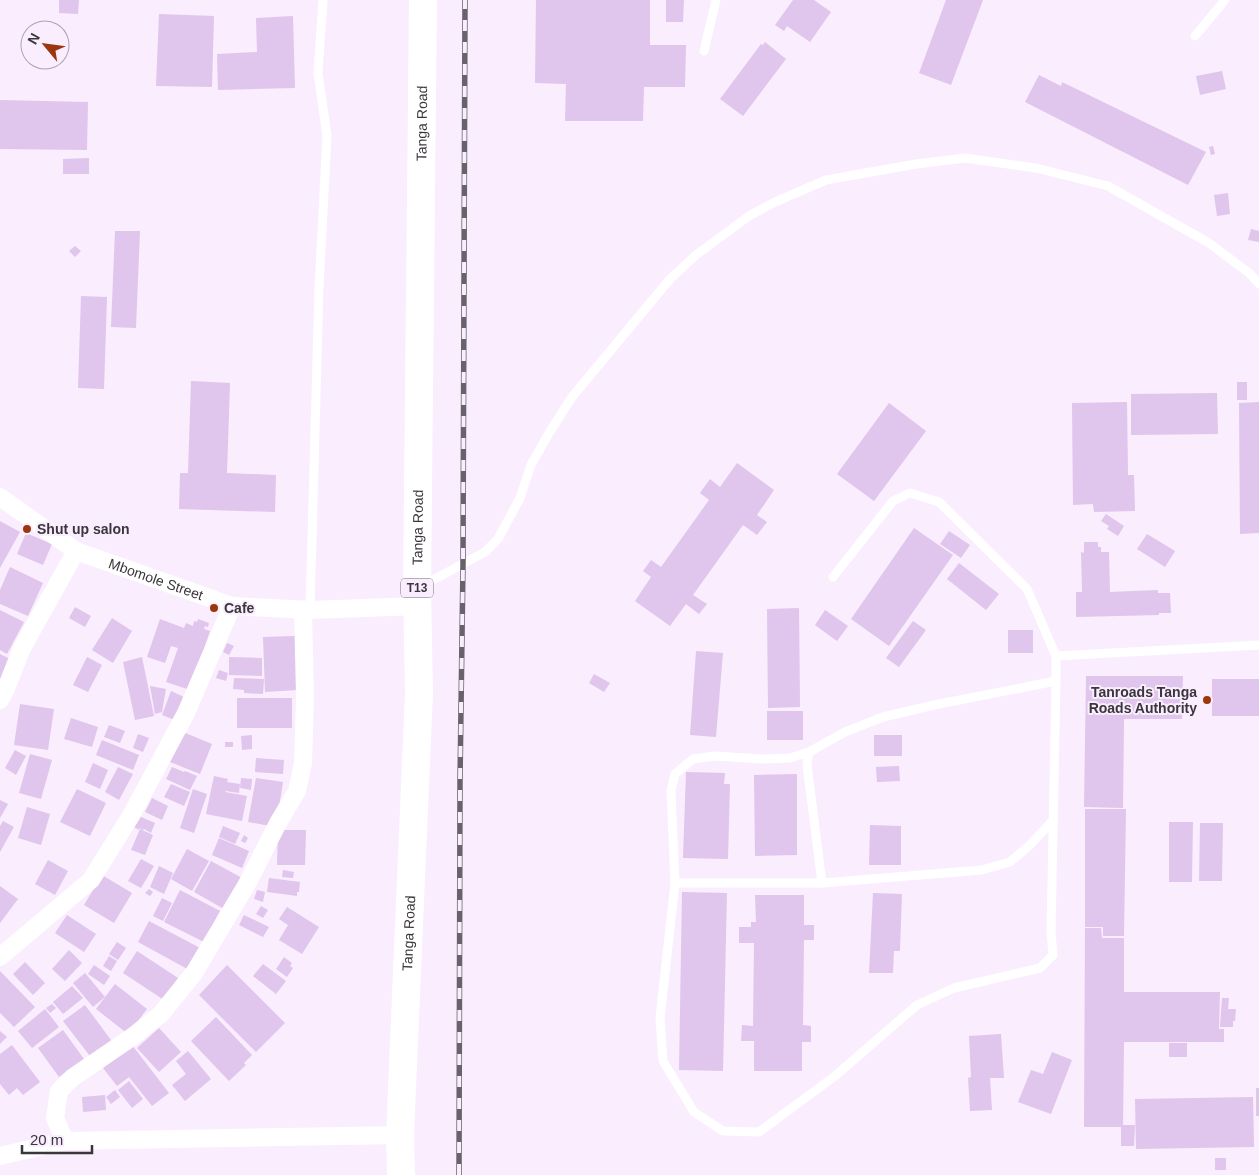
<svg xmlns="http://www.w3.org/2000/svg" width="1259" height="1175" viewBox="0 0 1259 1175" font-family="Arial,sans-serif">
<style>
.building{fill:#e0c5ec}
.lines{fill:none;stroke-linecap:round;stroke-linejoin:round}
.service{stroke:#fff;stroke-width:9}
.minor{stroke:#fff;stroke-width:18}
.trunk{stroke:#fff;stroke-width:28}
.rail-casing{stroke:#68626a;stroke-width:5.5}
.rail{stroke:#f9edfe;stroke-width:4;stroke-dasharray:11;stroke-linecap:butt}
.poi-dot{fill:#9c360c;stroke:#f9edfe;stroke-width:2}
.labels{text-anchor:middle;stroke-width:4;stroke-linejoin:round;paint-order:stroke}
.shield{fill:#f9edfe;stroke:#746d76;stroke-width:1}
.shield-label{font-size:12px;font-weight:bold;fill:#3b363c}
.street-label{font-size:14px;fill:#3b363c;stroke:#f9edfe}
.poi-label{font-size:14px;font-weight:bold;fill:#3b363c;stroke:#f9edfe;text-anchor:start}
</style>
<rect width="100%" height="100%" fill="#f9edfe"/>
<!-- building -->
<g class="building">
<polygon points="59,0 79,0 78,14 59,13"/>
<polygon points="536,0 650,0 650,45 686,45 685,87 644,87 643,121 565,121 566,84 535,83"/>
<polygon points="666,0 684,0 683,22 666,22"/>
<polygon points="793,0 814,0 831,12 810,42 787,26 784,31 775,25"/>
<polygon points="946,0 983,0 951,85 919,73"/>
<polygon points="159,14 214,16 212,87 156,86"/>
<polygon points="293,16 295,88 218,90 217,54 257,52 256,18"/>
<polygon points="765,42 786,59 743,116 720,99 761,44 763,45"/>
<polygon points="1222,71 1226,89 1200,95 1196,76"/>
<polygon points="1039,75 1061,86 1062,82 1206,152 1188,185 1025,102"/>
<polygon points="0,100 88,102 87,150 0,149"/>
<polygon points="1213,146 1215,154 1211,155 1209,147"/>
<polygon points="89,158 89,174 63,174 63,159"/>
<polygon points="1228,193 1230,214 1217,216 1214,195"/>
<polygon points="1251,229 1259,231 1259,242 1248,240"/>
<polygon points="115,231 140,231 136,328 111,327"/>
<polygon points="75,246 81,251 75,257 69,251"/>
<polygon points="81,296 107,297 104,389 78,388"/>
<polygon points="191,381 230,383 227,473 276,475 275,512 179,509 180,473 188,473"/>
<rect x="1237" y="382" width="10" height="18"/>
<polygon points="1217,393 1218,434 1131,435 1131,394"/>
<polygon points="1127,402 1128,475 1134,475 1135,511 1094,512 1093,504 1073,505 1072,403"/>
<polygon points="1259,402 1259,533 1240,534 1239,403"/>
<polygon points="889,403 926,431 874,501 837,474"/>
<polygon points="737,463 774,490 757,515 767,522 757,535 743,525 693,595 707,604 699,614 686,604 670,626 635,601 651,577 643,571 651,560 661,567 709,500 700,493 710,479 720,487"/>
<polygon points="1106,514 1124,526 1118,536 1107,529 1109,526 1101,521"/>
<polygon points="0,521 20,532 0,568"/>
<polygon points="914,528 953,555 889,646 851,619"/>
<polygon points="949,531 970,545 961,558 940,544"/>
<polygon points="26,533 52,544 43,565 17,554"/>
<polygon points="1147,534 1175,551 1165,567 1137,549"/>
<polygon points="1084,542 1098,542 1098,547 1101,547 1101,552 1109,552 1110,592 1158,590 1158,593 1170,593 1171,613 1159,613 1159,615 1076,617 1076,592 1082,592 1081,552 1084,553"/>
<polygon points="959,563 999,594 986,610 947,579"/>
<polygon points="10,567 43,583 28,616 0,604 0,590"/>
<polygon points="75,607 91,616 85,627 69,618"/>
<polygon points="799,608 800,707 768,708 767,609"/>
<polygon points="0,610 24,622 7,654 0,650"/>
<polygon points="825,610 848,626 837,641 815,625"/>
<polygon points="112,618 132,631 113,663 92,650"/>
<polygon points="160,619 184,628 186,623 193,626 194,621 197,622 198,619 209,623 208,627 205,626 204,629 210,631 190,690 166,682 178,648 171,646 165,663 147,657"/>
<polygon points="913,621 926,630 899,667 886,658"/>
<rect x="1008" y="630" width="25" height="23"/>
<polygon points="295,636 298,690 265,692 263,637"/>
<polygon points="227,643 234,646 229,655 223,652"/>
<polygon points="696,651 723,653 716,737 690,735"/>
<polygon points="0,654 12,660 0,682"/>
<polygon points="87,657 102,665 88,692 73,685"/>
<polygon points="142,657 154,716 135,720 123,662"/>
<polygon points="229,657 262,658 262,676 229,675"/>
<polygon points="219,670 228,673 226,681 216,678"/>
<polygon points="594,674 610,683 604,692 589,683"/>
<polygon points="1086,676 1183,676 1182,719 1124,719 1123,808 1084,807"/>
<polygon points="234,678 264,679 263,694 244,693 244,690 233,689"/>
<rect x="1212" y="679" width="47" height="37"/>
<polygon points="150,686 166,689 162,712 155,714"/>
<polygon points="171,691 184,697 175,720 162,715"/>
<rect x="237" y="698" width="55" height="30"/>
<polygon points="20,704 54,709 48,750 14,745"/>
<rect x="767" y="711" width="36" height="29"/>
<polygon points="71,718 98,727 92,747 64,739"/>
<polygon points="109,725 125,731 120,743 104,737"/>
<polygon points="183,732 212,744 200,774 170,762"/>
<polygon points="138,734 149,738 143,752 133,748"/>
<polygon points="252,735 252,749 242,750 241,736"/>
<rect x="874" y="735" width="28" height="21"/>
<polygon points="102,740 139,755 133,770 96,755"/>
<rect x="225" y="742" width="8" height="5"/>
<polygon points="15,750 26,756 16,775 5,768"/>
<polygon points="30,754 52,760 41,799 19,793"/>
<polygon points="256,758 284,760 283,774 255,772"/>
<polygon points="93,763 108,770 100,789 85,782"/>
<polygon points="899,766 900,781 877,782 876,767"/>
<polygon points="118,767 133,774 119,800 105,792"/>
<polygon points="172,767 184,772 185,771 197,776 190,790 166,779"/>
<polygon points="686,772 725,773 724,784 730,784 728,859 683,858"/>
<polygon points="797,774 797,855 755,856 754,775"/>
<polygon points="214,776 228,779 227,782 240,784 239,793 226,791 225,792 247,796 242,821 206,814"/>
<polygon points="241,778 252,779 251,790 240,788"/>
<polygon points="256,778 283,782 276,827 248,822"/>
<polygon points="171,784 190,792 184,806 164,797"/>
<polygon points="77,789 106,803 90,836 60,822"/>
<polygon points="193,789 207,794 194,833 180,828"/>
<polygon points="152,798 168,806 162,820 145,812"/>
<polygon points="0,800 8,804 0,818"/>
<polygon points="27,807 50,814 41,845 18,838"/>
<polygon points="1085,809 1126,809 1124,936 1103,936 1103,927 1085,927"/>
<polygon points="139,816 155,823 151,833 144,829 143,830 139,828 139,830 134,827"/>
<polygon points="3,821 14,827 0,852 0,826"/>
<polygon points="1169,822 1193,822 1192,882 1169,882"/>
<polygon points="1200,823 1223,823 1222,881 1199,881"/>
<polygon points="870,825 901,826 901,865 869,865"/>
<polygon points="223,826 240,833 235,844 219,837"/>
<polygon points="140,829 153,835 145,855 131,850"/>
<polygon points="278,830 306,830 305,865 277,865"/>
<polygon points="244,835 248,838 245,843 241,841"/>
<polygon points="219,838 249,851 242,868 212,855"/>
<polygon points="187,849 209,861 192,891 171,879"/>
<polygon points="141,859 154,866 141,888 128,881"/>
<polygon points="48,860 68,871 55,895 35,884"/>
<polygon points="211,861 244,879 224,909 194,892"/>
<polygon points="159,866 173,873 164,894 150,887"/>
<polygon points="283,870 294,872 293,878 282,877"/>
<polygon points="102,875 132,893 114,923 84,905"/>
<polygon points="269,878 300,882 299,892 297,892 297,896 267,892"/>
<polygon points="0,886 18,899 0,923"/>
<polygon points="149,889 153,892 150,896 145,893"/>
<polygon points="180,890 220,911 204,942 164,922"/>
<polygon points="257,890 265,892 263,902 254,899"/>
<polygon points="682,892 727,893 723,1071 679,1070"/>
<polygon points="873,893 902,894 900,951 894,951 893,973 869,973"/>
<polygon points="755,895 804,895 804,925 814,925 814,940 804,940 803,1025 811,1026 811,1042 802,1042 802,1071 754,1071 754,1041 741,1041 742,1025 753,1026 754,943 739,943 739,927 751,927 751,922 756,922"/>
<polygon points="162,898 172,903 163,921 153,916"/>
<polygon points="261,906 268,910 263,918 256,914"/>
<polygon points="287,907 319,927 302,954 279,940 288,925 279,919"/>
<polygon points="67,915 96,934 84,952 55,933"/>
<polygon points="244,915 269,927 263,937 239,925"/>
<polygon points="149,921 202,949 191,971 138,942"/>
<polygon points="1085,928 1101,928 1102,938 1124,938 1124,992 1220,992 1219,1029 1224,1029 1224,1042 1124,1042 1123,1125 1135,1125 1134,1146 1121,1146 1121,1127 1084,1127"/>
<polygon points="117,942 126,948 118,960 109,954"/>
<polygon points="69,950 82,963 65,981 52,969"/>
<polygon points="137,951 178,978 164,1000 123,973"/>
<polygon points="109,956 117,961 111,971 103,966"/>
<polygon points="284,957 292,963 290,966 293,968 287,977 276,969"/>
<polygon points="25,962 45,983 33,995 13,974"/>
<polygon points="263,964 286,981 276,994 253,976"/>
<polygon points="94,965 110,976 104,985 88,974"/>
<polygon points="227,965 285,1023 256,1052 199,995"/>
<polygon points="0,971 35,1007 14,1027 0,1013"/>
<polygon points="85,973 105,997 93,1007 73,983"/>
<polygon points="115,984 147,1009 128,1034 96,1009"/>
<polygon points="72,986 83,998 63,1014 53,1002"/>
<polygon points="1222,998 1229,998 1228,1009 1236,1009 1235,1021 1233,1021 1233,1027 1220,1027"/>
<polygon points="52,1004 56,1008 50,1013 46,1008"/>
<polygon points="85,1005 114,1044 93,1060 63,1021"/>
<polygon points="45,1009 59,1027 32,1048 18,1031"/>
<polygon points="216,1017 252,1055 244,1063 246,1065 229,1081 191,1041"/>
<polygon points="159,1028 181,1052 159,1072 137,1048"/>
<polygon points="63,1030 84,1059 59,1077 38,1048"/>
<polygon points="0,1031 7,1037 0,1044"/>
<polygon points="1001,1034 1004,1078 990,1078 992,1110 970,1111 968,1078 971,1077 969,1036"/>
<rect x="1169" y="1043" width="18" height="14"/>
<polygon points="12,1045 40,1082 23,1095 17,1088 9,1095 0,1084 0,1054"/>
<polygon points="132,1045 169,1093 152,1106 129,1077 117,1086 103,1068"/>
<polygon points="188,1051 211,1079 185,1101 172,1085 186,1074 176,1061"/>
<polygon points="1052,1052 1072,1060 1051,1114 1018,1102 1031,1070 1043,1074"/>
<polygon points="129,1081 143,1099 132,1108 118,1090"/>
<rect x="1256" y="1088" width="3" height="28"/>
<polygon points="115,1090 120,1097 111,1104 106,1097"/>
<polygon points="105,1095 106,1110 83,1112 82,1097"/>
<polygon points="1253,1097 1254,1147 1136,1149 1135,1099"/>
<rect x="1215" y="1158" width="11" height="12"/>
</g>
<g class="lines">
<!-- service -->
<g class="service">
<polyline points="1195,36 1225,0"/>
<polyline points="704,51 716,0"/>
<polyline points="833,577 893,501 910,493 939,502 1027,589 1056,656 1056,681 1051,932 1053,955 1040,968 954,988 917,1005 835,1076 759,1132 723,1131 694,1112 663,1061 660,1018 675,883 671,791 675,774 693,759 715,756 761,759 790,758 809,752 845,732 883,717 934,705 1056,681"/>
<polyline points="420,587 485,552 498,539 520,498 531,465 549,433 572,397 670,279 696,255 749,216 775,202 826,180 916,164 965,158 1036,168 1108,186 1209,243 1249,273 1259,284"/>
<polyline points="310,610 319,288 327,136 318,73 323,0"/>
<polyline points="1056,656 1259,645"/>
<polyline points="809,752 807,765 822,883"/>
<polyline points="675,883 822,883 982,870 1010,862 1030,845 1053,820"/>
</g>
<!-- minor -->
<g class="minor">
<path id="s1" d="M0,497L76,551L232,606L310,610L418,606"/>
<polyline points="0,700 5,691 22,648 76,551"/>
<polyline points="0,957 91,880 132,814 186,713 232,606"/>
<polyline points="65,1141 55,1118 59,1091 72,1078 132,1037 161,1014 194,973 247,884 278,823 297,791 303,763 305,696 303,610"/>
<polyline points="0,1156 65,1141 400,1135"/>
</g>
<!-- trunk -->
<path class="trunk" id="s2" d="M401,1175L400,1135L419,692L417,589L423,0"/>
<defs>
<polyline id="rail" points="459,1175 460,782 463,564 465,0"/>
</defs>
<!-- rail casing -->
<use href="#rail" class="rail-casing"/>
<!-- rail -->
<use href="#rail" class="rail"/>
</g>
<!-- markers -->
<g class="poi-dot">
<circle cx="27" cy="529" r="5"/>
<circle cx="214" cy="608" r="5"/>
<circle cx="1207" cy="700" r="5"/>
</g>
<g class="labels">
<!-- shield labels -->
<rect class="shield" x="401" y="578.5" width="32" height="19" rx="4"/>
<g class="shield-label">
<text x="417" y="592">T13</text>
</g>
<!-- street labels -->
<g class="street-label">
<text dy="5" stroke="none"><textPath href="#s2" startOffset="1052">Tanga Road</textPath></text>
<text dy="5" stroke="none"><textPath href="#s2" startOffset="648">Tanga Road</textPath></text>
<text dy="5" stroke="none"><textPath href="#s1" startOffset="178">Mbomole Street</textPath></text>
<text dy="5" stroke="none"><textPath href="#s2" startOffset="242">Tanga Road</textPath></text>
</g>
<!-- poi labels -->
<g class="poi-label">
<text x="37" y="534">Shut up salon</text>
<text x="224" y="613">Cafe</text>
<text x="1197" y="697" text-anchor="end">Tanroads Tanga<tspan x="1197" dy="16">Roads Authority</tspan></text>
</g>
</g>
<!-- north arrow -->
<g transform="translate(45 45) rotate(299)"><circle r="24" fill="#f9edfe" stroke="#ada4b0"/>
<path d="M0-4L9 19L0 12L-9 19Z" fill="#9c360c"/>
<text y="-8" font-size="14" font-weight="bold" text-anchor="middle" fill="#3b363c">N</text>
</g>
<!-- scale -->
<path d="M22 1145v8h70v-8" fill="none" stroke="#3b363c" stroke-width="2.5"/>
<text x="30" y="1145" font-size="15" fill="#3b363c" stroke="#f9edfe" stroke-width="4" paint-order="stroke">20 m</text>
</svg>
